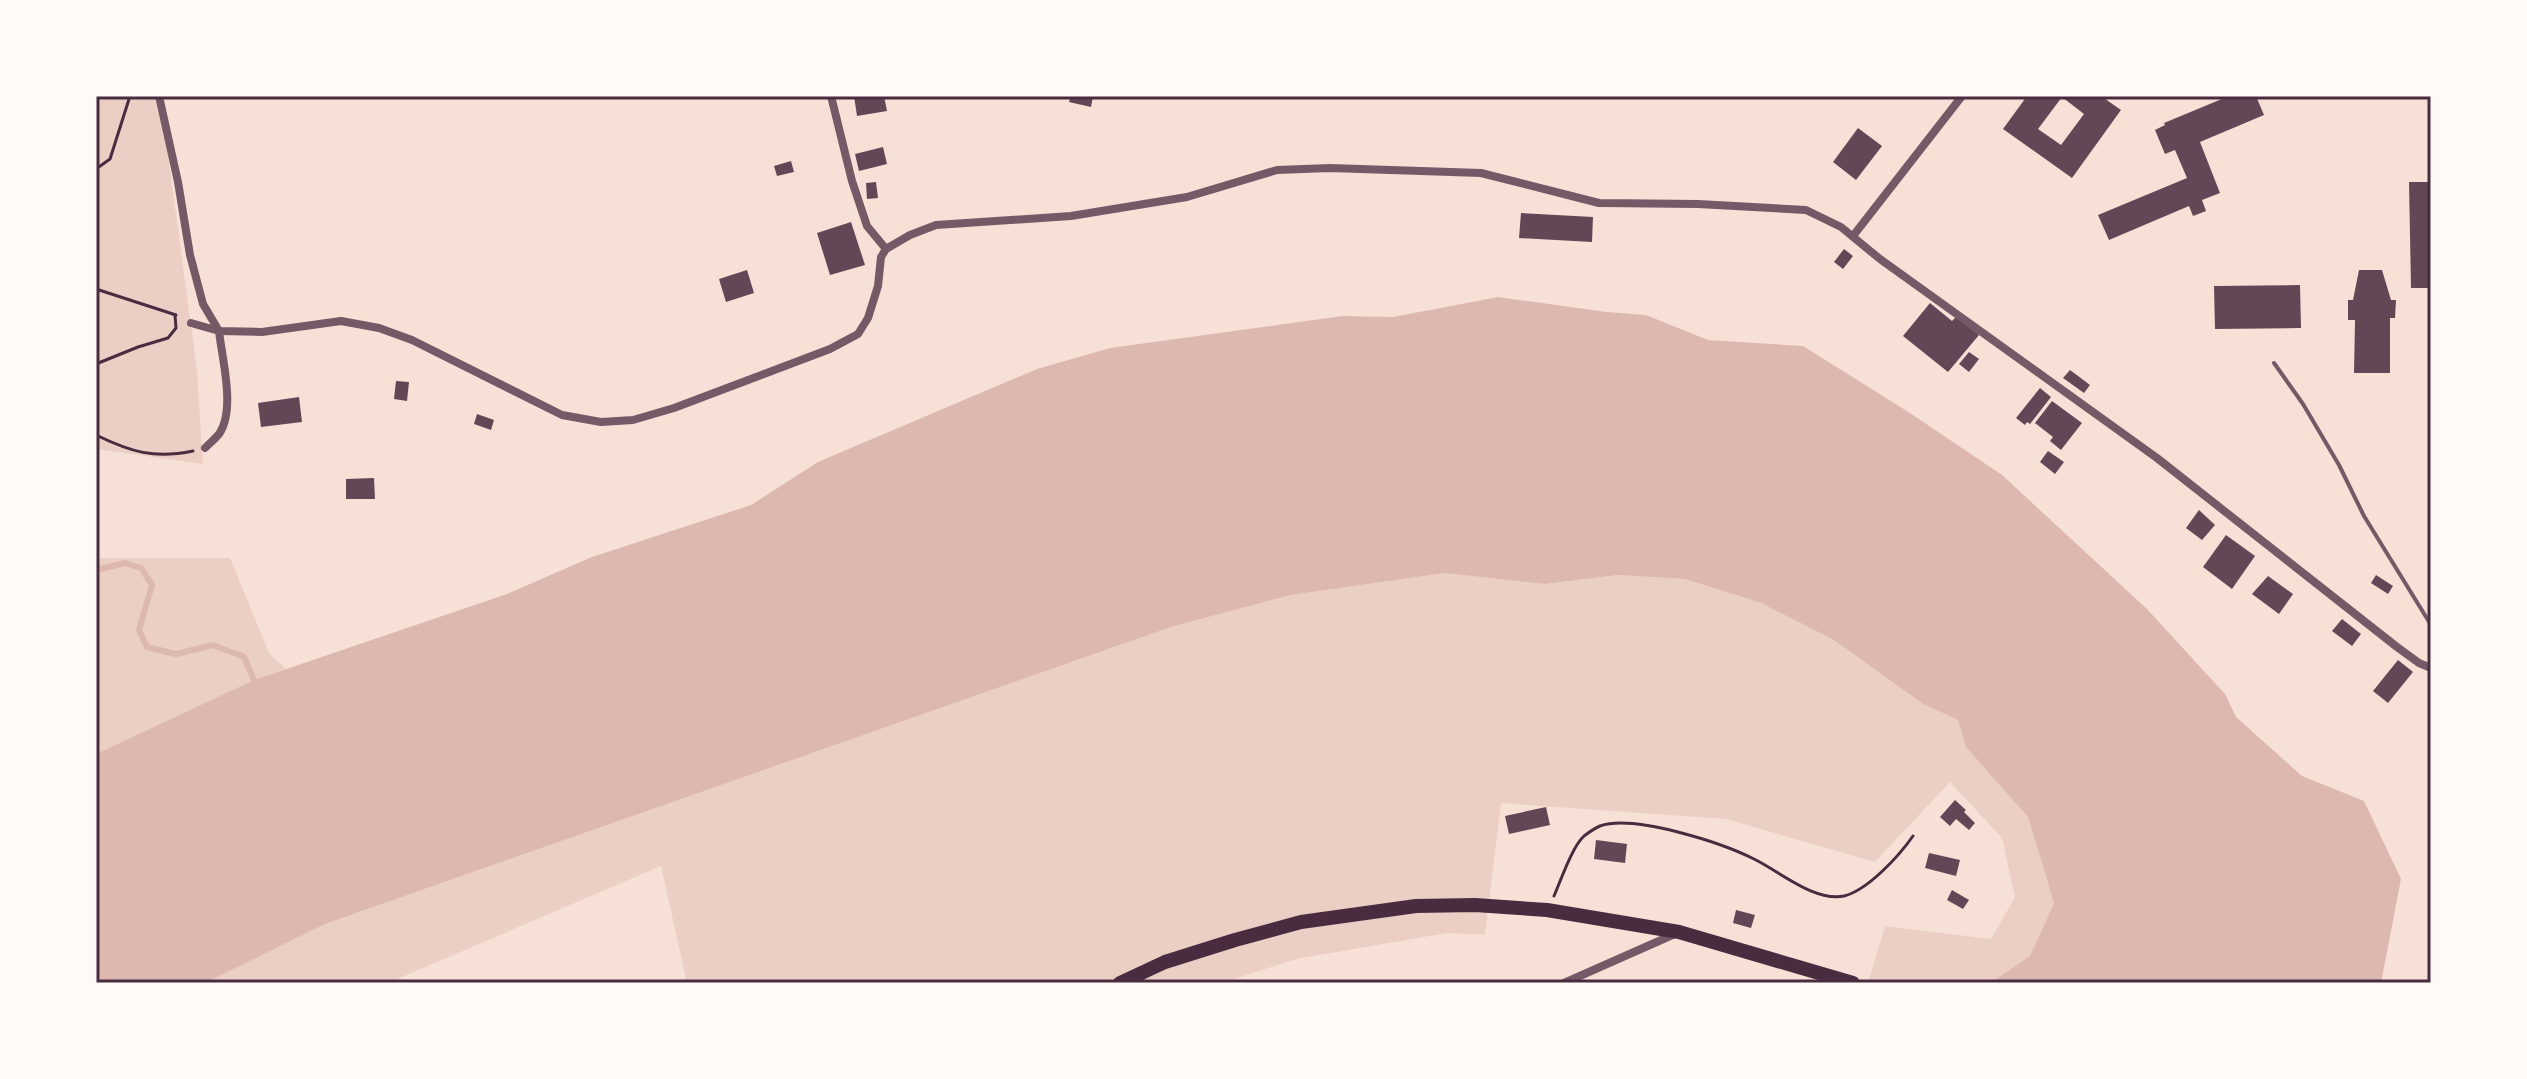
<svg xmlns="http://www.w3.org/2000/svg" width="2527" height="1079" viewBox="0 0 2527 1079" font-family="'Space Grotesk',sans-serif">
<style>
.green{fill:#ebcfc5}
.water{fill:#dcb8b0}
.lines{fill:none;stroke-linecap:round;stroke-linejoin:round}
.stream{stroke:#dcb8b0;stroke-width:6}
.building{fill:#644757;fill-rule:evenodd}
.path{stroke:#4a2c40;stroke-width:3}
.service{stroke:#755966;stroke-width:4}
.minor{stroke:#755966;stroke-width:8}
.primary{stroke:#4a2c40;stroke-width:14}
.neatline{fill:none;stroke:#4a2c40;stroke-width:3}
</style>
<rect width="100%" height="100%" fill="#f7e1d7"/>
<!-- green -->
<g class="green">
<polygon points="96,96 160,96 197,370 203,464 96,449"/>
<polygon points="96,558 230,558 269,653 286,669 254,680 96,754"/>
<polygon points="1445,573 1545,584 1618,575 1685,579 1761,603 1834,640 1923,704 1958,720 1966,747 2028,817 2054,903 2030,956 1990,983 1868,983 1885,926 1991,939 2015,897 2002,838 1950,782 1875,862 1726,819 1501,803 1485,935 1447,933 1296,959 1222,983 687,983 661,866 388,983 205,983 325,924 1171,627 1291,595"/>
</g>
<!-- water -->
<polygon class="water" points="1498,297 1606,312 1646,315 1708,340 1803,346 1910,413 2002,475 2147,609 2225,694 2236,717 2302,776 2364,801 2401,879 2381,983 1990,983 2030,956 2054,903 2028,817 1966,747 1958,720 1923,704 1834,640 1761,603 1685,579 1618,575 1545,584 1445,573 1291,595 1171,627 325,924 205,983 96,983 96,754 254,680 507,594 592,557 751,505 818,462 1037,369 1110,348 1343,316 1393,317"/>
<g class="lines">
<!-- stream -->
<polyline class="stream" points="96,570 125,563 141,568 152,585 139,630 147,647 176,654 213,645 244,657 254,680 258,684"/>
</g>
<!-- building -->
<g class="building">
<polygon points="854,96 884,96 887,111 857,116"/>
<polygon points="1071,96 1093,96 1091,107 1069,102"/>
<path d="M2027,96H2101L2121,110L2072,178L2003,129ZM2062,97L2084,114L2061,145L2038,129Z"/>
<polygon points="2229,96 2256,96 2264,115 2200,142 2220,193 2202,200 2206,211 2193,216 2189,206 2109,240 2098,215 2187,178 2175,150 2165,154 2155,130 2165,125 2164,123"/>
<polygon points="1858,128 1882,146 1856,180 1833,162"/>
<polygon points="883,147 887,164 859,171 855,154"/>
<polygon points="791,161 794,172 777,176 774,166"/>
<polygon points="876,182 878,198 867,199 866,183"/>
<polygon points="2409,182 2431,182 2431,288 2411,288"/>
<polygon points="1521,213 1593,217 1592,242 1519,238"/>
<polygon points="851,222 865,265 830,275 817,233"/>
<polygon points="1844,249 1853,256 1843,269 1834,262"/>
<polygon points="747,270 754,293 726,302 719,279"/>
<polygon points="2359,270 2382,270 2391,300 2396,300 2395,318 2390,318 2390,373 2354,373 2355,320 2348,320 2348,300 2353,300"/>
<polygon points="2300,285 2301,328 2215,329 2214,286"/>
<polygon points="1930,303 1952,321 1956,317 1979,335 1948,372 1903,336"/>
<polygon points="1969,352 1979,359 1969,372 1959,364"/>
<polygon points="2070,370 2090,385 2084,393 2063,378"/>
<polygon points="396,381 409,382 407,401 394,399"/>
<polygon points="2040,388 2051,397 2030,424 2027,422 2025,425 2016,418"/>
<polygon points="299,397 302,422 261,427 258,403"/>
<polygon points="2052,401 2082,423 2061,450 2050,441 2053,437 2035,423"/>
<polygon points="477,414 494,420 491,430 474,424"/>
<polygon points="2048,451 2064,462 2055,474 2040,462"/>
<polygon points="374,478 375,499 346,499 346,479"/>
<polygon points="2199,510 2215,525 2202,540 2186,528"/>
<polygon points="2226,535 2255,556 2232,589 2203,567"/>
<polygon points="2376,575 2393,586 2388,594 2371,583"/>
<polygon points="2268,576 2293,594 2279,614 2252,594"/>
<polygon points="2342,619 2361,634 2352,646 2332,631"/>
<polygon points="2398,660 2413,672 2388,703 2373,691"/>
<polygon points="1955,800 1966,810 1964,812 1975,823 1969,830 1956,819 1950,826 1940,817"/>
<polygon points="1546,807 1550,825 1509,834 1505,816"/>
<polygon points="1596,840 1627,844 1625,863 1594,859"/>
<polygon points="1929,853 1960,860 1956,876 1925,868"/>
<polygon points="1952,890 1969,900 1963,909 1947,900"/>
<polygon points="1736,910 1755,915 1751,928 1733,923"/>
</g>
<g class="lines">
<!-- path -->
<g class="path">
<polyline points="96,169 110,159 130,96"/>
<polyline points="96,289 176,315"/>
<polyline points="96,364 138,347 168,338 176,328 175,315"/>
<path d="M96,435C131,452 154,459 193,451"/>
<path d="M1554,896C1561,880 1572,847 1584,836C1588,833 1595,828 1600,826C1634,814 1722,843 1754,859C1779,871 1814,902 1844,896C1868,890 1899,856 1913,836"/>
</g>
<!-- service -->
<polyline class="service" points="2274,363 2303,404 2339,465 2364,516 2431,625"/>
<!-- minor -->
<g class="minor">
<polyline points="159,96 178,182 190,255 203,304 219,331 262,332 341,321 379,328 412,340 562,415 601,422 633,420 674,408 830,349 858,334 868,318 878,286 881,257 886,249 910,235 936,225 1071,216 1187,197 1277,170 1330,168 1481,173 1599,203 1698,204 1806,210 1841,227 1880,259 2157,458 2397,647 2419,663 2431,668"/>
<polyline points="831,96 852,181 867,226 886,249"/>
<polyline points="1853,236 1962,96"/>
<path d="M191,323L219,331C222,359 236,410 219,434C215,439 209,444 205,448"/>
<polyline points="1564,983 1677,933"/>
</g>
<!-- primary -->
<polyline class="primary" points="1120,983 1165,962 1235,940 1301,922 1416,906 1475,905 1547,910 1679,932 1853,983"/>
</g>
<!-- border -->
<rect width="2527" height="1079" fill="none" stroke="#fffaf5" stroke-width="196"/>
<rect x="98" y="98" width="2331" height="883" class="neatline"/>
</svg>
